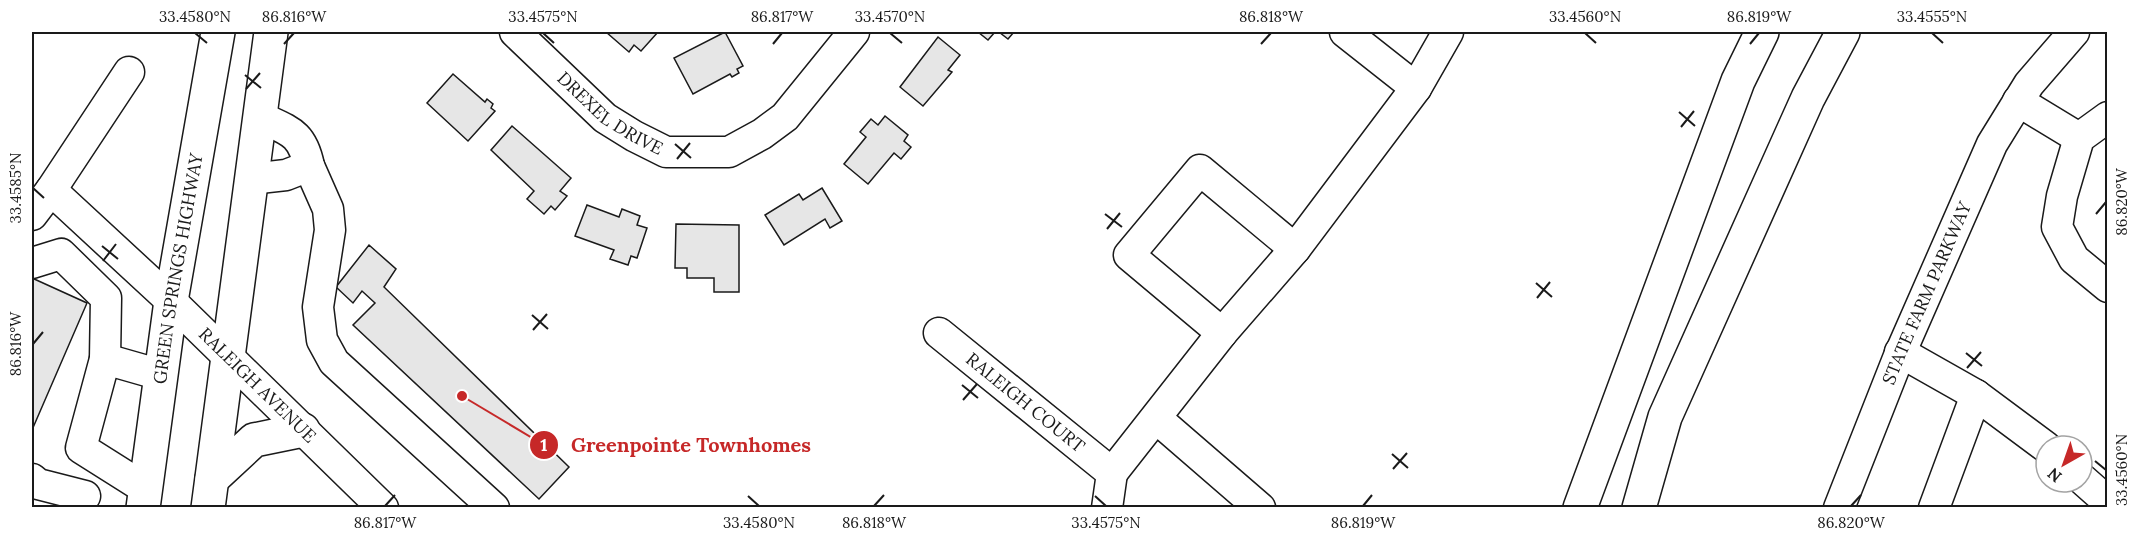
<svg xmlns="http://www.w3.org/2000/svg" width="2139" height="539" viewBox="0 0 2139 539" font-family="Lora,serif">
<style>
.building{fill:#e6e6e6;stroke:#1a1a1a;stroke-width:1.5}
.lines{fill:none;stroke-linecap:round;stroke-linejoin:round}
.minor-casing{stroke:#1a1a1a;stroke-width:33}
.major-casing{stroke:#1a1a1a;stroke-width:36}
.highway-casing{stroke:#1a1a1a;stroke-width:36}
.minor{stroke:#fff;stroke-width:30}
.major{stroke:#fff;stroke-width:33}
.highway{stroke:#fff;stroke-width:33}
.ticks{fill:none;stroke:#1a1a1a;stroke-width:2}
.labels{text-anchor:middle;stroke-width:4.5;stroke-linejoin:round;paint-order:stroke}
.street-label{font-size:18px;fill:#1a1a1a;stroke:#fff}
.leader{fill:none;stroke:#c62828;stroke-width:2}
.callout-dot{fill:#c62828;stroke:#fff;stroke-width:2}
.mark-label{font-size:18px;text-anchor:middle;font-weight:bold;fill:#fff}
.callout-label{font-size:20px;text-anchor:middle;font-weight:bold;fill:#c62828;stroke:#fff;stroke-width:4.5;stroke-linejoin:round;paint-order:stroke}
.neatline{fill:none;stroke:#1a1a1a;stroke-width:2}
.ticks-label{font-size:15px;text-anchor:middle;fill:#1a1a1a}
</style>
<rect width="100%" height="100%" fill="#fff"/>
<!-- building -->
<g class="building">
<polygon points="606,32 658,32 641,51 634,45 629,52"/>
<polygon points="725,32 743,66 737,69 739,73 732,77 730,74 693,94 674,58"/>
<polygon points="978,32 995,32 988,40"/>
<polygon points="999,32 1014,32 1008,39"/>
<polygon points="938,37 960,55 948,70 952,72 923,106 900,87"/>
<polygon points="453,74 485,102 487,99 493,104 491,108 495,111 468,141 427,103"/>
<polygon points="885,116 908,135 904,141 911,147 901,159 894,153 868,184 844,164 866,137 860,132 871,119 878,125"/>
<polygon points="512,126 571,178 560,191 567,196 555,210 551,206 544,214 527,199 534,191 491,150"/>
<polygon points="822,188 842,221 830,228 825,219 784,245 765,215 799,194 803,200"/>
<polygon points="587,205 619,217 622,209 640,216 637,225 647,228 637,258 631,256 628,265 610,259 614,250 575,236"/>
<polygon points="676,224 739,225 739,292 714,292 714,278 687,278 687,268 675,268"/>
<polygon points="369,245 396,269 384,287 569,467 539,499 353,325 375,303 362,291 353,303 336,287"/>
<polygon points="32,278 87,303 32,430"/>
</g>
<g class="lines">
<defs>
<g id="minor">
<path id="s1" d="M515,32L605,118L634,136L666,152H729L762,134L785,117L854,32"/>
<polyline points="1345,32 1416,88"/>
<polyline points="2018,101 2079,138"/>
<polyline points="2108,117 2079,138 2062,196 2057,227 2074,259 2108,287"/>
<polyline points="309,166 328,209 330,230 318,307 322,340 334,362 494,508"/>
<path d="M251,179L286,175L309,166C302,132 289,131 260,117"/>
<path id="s2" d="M51,190L171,301L383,508"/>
<polyline points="32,215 51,190 129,72"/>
<polyline points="32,263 61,254 106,298 105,359"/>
<path id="s3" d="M939,333L1112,473L1107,508"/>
<polyline points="1222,333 1129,255 1200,170 1295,249"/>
<polyline points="1900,352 1976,395 2046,447"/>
<polyline points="1156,418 1260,508"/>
<polyline points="1112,473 1222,333 1295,249 1416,88 1448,32"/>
<polyline points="32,479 38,484 85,496"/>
<polyline points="2082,479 2108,502"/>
<polyline points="146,489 81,448 105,359 161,375"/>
<path id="s4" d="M1839,508L1899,356L1992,144L2029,84L2074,32"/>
<polyline points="1934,508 1976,395"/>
</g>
<g id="major">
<polyline points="212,479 254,440 303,430"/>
<path id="s5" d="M143,508L171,301L218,32"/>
<polyline points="208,508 271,32"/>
</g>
<g id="highway">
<polyline points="1580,508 1738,81 1762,32"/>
<polyline points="1639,508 1665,417 1808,98 1843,32"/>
</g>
</defs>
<!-- minor casing -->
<use href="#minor" class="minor-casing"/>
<!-- major casing -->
<use href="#major" class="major-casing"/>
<!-- highway casing -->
<use href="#highway" class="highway-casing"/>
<!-- minor -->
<use href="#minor" class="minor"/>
<!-- major -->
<use href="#major" class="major"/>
<!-- highway -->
<use href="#highway" class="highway"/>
</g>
<!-- ticks -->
<path class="ticks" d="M195,33L207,43M543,33L554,43M890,33L902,43M1585,33L1596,43M1932,33L1943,43M284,44L294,33M773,44L782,33M1261,44L1271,33M1750,44L1759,33M245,75L261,88M246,89L260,73M1679,112L1695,126M1681,127L1694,111M675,144L691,158M677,159L690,143M33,188L44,198M1105,214L1122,227M2096,214L2106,202M1107,229L1120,213M102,246L118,259M103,261L116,244M1536,283L1552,297M1537,298L1550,282M532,315L548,329M533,330L547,314M33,344L43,332M1966,353L1982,366M1967,368L1981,352M962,385L978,398M963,400L977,384M1392,454L1408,468M2095,461L2106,470M1393,469L1407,453M748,496L759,506M1095,496L1106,506M385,506L395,495M874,506L884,495M1363,506L1372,495M1851,506L1861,495"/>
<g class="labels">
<!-- street labels -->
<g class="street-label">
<text dy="6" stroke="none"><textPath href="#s1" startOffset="126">DREXEL DRIVE</textPath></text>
<text dy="6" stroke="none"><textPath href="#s5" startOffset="242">GREEN SPRINGS HIGHWAY</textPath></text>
<text dy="6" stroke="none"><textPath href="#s4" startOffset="232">STATE FARM PARKWAY</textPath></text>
<text dy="6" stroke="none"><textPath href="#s2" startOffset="284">RALEIGH AVENUE</textPath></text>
<text dy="6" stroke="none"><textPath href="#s3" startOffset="111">RALEIGH COURT</textPath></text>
</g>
</g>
<!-- callouts -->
<path class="leader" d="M462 396L544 445"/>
<g class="callout-dot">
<circle cx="462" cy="396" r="6"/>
<circle cx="544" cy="445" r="15"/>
</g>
<g class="mark-label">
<text x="544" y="451">1</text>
</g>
<g class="callout-label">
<text x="691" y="452">Greenpointe Townhomes</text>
</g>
<!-- border -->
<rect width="2139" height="539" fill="none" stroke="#ffffff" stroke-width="66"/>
<!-- north arrow -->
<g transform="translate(2064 464) rotate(220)"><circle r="28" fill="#ffffff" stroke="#a3a3a3" stroke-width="1.5"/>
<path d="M0-4.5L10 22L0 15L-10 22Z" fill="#c62828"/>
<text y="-9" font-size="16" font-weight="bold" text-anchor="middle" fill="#1a1a1a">N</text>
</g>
<rect x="33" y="33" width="2073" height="473" class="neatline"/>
<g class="ticks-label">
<text x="195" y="22">33.4580°N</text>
<text x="294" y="22">86.816°W</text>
<text x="543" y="22">33.4575°N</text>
<text x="782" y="22">86.817°W</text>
<text x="890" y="22">33.4570°N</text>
<text x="1271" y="22">86.818°W</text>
<text x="1585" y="22">33.4560°N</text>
<text x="1759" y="22">86.819°W</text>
<text x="1932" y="22">33.4555°N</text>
<text transform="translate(16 188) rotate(-90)" y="5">33.4585°N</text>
<text transform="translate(2122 202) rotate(-90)" y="5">86.820°W</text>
<text transform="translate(16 344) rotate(-90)" y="5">86.816°W</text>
<text transform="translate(2122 470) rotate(-90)" y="5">33.4560°N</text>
<text x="385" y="528">86.817°W</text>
<text x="759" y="528">33.4580°N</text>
<text x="874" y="528">86.818°W</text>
<text x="1106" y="528">33.4575°N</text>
<text x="1363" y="528">86.819°W</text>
<text x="1851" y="528">86.820°W</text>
</g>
</svg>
